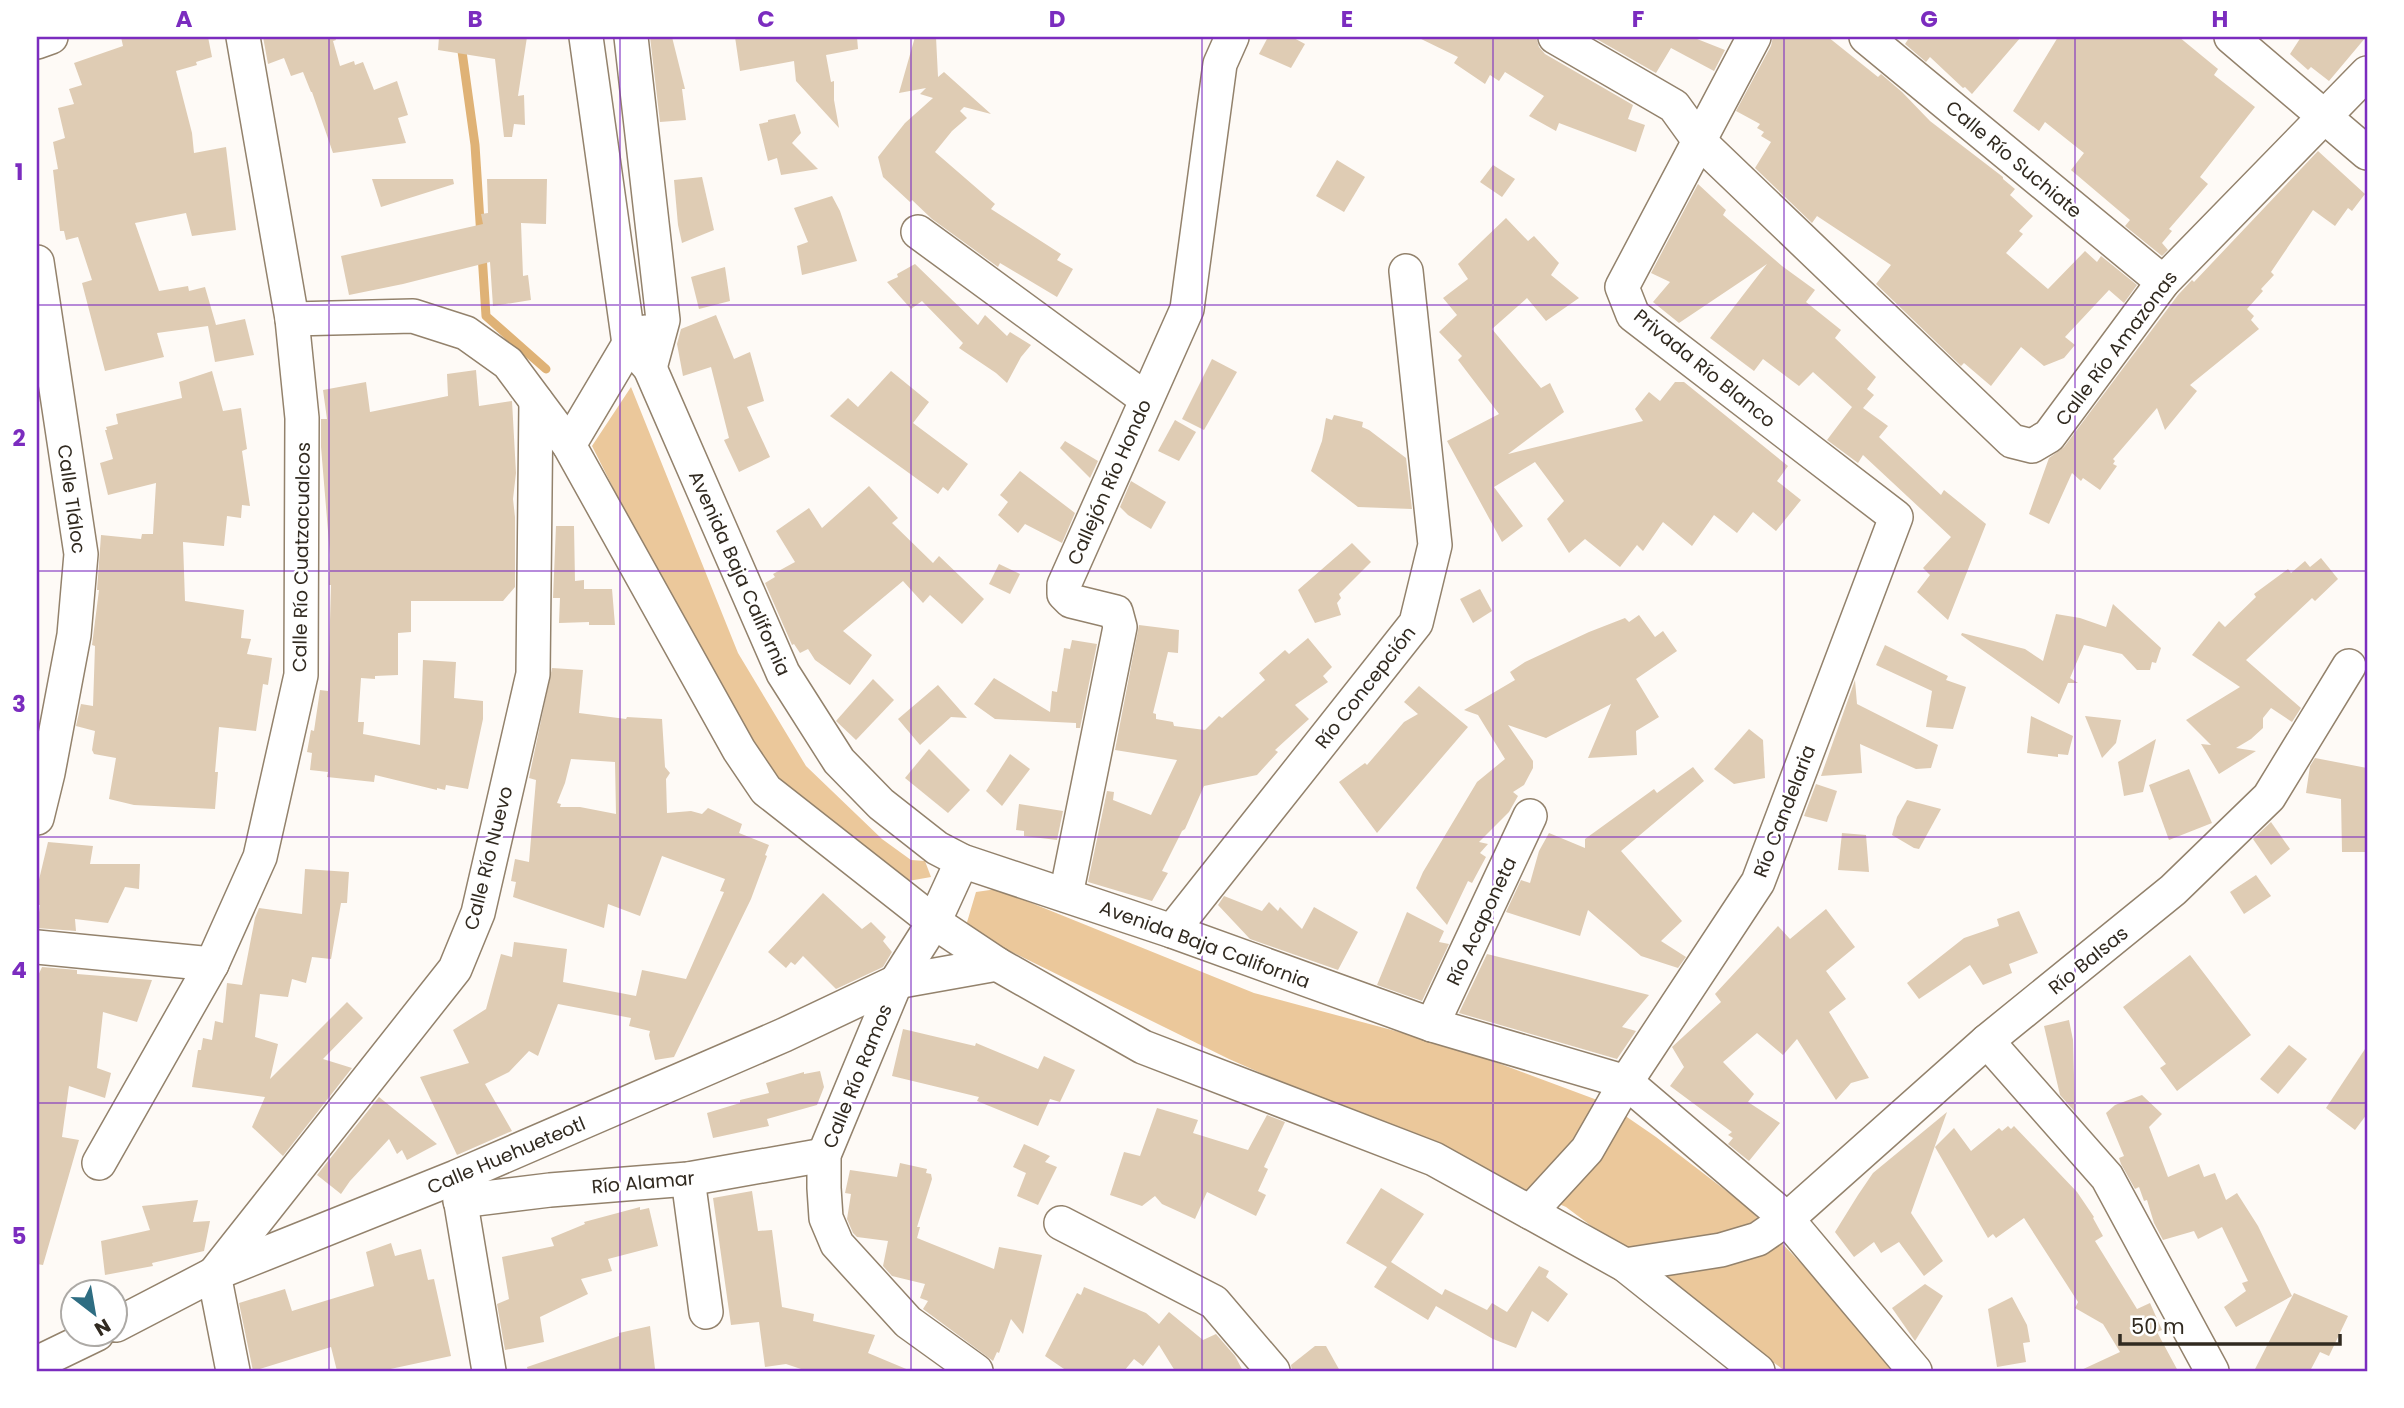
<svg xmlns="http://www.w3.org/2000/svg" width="2404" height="1408" viewBox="0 0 2404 1408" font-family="Poppins,sans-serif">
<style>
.green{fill:#ebc89b}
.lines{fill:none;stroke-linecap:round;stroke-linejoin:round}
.stream{stroke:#dfb276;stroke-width:9}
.building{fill:#dfccb4;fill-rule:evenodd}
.minor-casing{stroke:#93826c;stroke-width:36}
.minor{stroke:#fff;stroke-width:33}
.grid{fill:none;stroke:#7b2cbf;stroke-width:2;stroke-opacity:0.55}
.labels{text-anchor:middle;stroke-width:5;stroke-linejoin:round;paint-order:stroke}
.street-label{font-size:19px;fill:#312a20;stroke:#fff}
.neatline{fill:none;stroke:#7b2cbf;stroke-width:2.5}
.grid-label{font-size:23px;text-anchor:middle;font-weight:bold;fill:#7b2cbf}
</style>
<rect width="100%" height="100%" fill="#fefaf6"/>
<!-- green -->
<g class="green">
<polygon points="631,387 738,653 806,766 882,839 911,860 925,861 931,877 897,883 765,778 712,684 592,446"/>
<polygon points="997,889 1254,993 1455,1047 1608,1104 1656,1137 1746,1206 1874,1339 1901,1371 1785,1371 1566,1207 1229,1059 965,929 976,892"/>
</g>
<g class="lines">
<!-- stream -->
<g class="stream">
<polyline points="460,37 475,145 481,237"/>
<polyline points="482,254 486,316 546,369"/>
</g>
</g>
<!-- building -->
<g class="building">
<polygon points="121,37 208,37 212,57 196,62 197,65 176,71 192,133 194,153 226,147 236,230 192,236 186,213 135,223 159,291 188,286 189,291 205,287 216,325 245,319 254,355 215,362 208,326 157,333 164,357 105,371 82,283 92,280 78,237 66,240 64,231 60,231 53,170 58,169 53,142 65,138 58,108 74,104 69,89 82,85 74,63 123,46"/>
<polygon points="263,37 335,37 336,40 333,41 340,66 354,61 355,65 363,62 374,90 397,81 408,115 398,118 406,143 333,153 312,92 311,92 303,72 291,76 284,58 268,64"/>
<polygon points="439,37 527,37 518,96 524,95 525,125 514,124 512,137 504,137 495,59 438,50"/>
<polygon points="650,37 672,37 685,89 682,89 686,120 660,122"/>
<polygon points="735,37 857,37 858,49 826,55 831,82 834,81 834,100 839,128 796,81 794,61 740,71"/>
<polygon points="915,37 936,37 938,77 944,72 991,114 964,107 960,111 967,118 952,131 935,152 995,204 991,209 1061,254 1057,260 1073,269 1057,297 1000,263 998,267 932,219 912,200 910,202 883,177 878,157 905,123 933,98 920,94 926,88 899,93"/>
<polygon points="1268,37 1292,37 1305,44 1291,68 1259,54"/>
<polygon points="1417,37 1536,37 1539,47 1545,54 1633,105 1628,119 1645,125 1636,152 1559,123 1556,131 1529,116 1544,96 1505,72 1499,81 1490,75 1485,84 1454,63 1458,57"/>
<polygon points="1593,37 1692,37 1725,50 1714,71 1671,48 1656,73"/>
<polygon points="1773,37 1828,37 1878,77 1881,74 1902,92 1930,121 2003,177 2003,179 2015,189 2010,195 2033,216 2019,231 2023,234 2006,253 2048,289 2085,251 2097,262 2101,256 2137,285 2124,303 2109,290 2065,337 2075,345 2064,358 2044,366 2021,347 1991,386 1964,363 1961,366 1876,284 1891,265 1817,216 1812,223 1755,168 1771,142 1761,136 1764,132 1757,128 1760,124 1736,111 1771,46"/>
<polygon points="1908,37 2021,37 1972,94 1965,87 1963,88 1930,57 1926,62 1905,44 1909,38"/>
<polygon points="2058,37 2179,37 2218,69 2214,75 2255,107 2200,177 2208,184 2169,229 2172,231 2162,243 2168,250 2162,256 2125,226 2130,220 2071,170 2084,153 2045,122 2039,131 2013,111"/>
<polygon points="2301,37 2366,37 2329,81 2311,67 2308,70 2290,54"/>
<polygon points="795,114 801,133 792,143 818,169 781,175 777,158 768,161 759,124 768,122 768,120"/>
<polygon points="2318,151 2365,194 2352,211 2348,208 2335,226 2313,210 2271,272 2274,275 2261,289 2263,291 2247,309 2254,316 2251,320 2259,329 2190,385 2197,391 2165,430 2157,408 2113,459 2115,461 2113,464 2117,466 2100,490 2083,478 2081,481 2072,473 2049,524 2029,514 2049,458 2064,447 2178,295 2192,280 2194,282"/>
<polygon points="1337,160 1365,177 1344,212 1316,196"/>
<polygon points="1493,165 1515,179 1502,197 1480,182"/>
<polygon points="702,177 714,230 682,243 678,225 674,180"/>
<polygon points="372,179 453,179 454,184 381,207"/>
<polygon points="487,179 547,179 546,224 521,223 523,276 528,275 531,300 493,306 490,262 403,284 349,295 341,256 483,224 481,214 488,213"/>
<polygon points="1698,184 1726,210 1723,215 1782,266 1815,290 1806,302 1841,330 1835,338 1876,377 1867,389 1874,395 1863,408 1888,426 1879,437 1941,495 1944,490 1986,524 1948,620 1917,592 1930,575 1923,568 1951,537 1863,455 1858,463 1827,440 1852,407 1813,372 1799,386 1763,359 1754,371 1710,338 1767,264 1679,323 1653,302 1670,282 1651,273"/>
<polygon points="832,196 840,211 857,261 802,275 797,246 808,242 794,208"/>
<polygon points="1506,218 1528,241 1534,236 1559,263 1551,275 1579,298 1546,321 1527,298 1492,329 1541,388 1550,383 1564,412 1508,454 1643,421 1635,409 1649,392 1660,401 1675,382 1684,382 1788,466 1777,481 1801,500 1776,531 1753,512 1737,533 1714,515 1692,546 1663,522 1643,551 1637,545 1620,567 1585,539 1569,553 1547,519 1564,501 1535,462 1494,487 1523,526 1502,542 1447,441 1499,414 1458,360 1462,356 1439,332 1457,315 1443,298 1468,279 1458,264"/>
<polygon points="915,264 978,325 985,315 1007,336 1010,332 1031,345 1021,357 1007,383 996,373 959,348 963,343 922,301 911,309 887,282 898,277 897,274"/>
<polygon points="725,267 730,301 699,309 691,277"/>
<polygon points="716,315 734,359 750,352 764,401 747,407 770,457 739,472 724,440 729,438 711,367 683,376 677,344 681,329"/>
<polygon points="1212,359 1237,372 1204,430 1182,419"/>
<polygon points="476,370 479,406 512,401 516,473 513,499 515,517 515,587 503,601 411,601 411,632 398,633 398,675 375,676 375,679 361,678 358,722 364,722 363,734 420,745 423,660 456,662 454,698 483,701 483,719 468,789 446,785 445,790 437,788 437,790 375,775 374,782 327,777 328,772 310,770 312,753 307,752 311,730 314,731 320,690 328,691 331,585 329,585 330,555 321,447 321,419 327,419 323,390 366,382 370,412 448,396 447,374"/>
<polygon points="212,371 223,411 241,408 247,449 242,451 250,506 242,505 241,518 227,516 224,546 183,542 185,601 244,610 241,638 251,639 247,654 272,658 268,685 263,684 256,731 219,727 215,772 218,772 215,809 134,805 109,799 116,758 94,754 92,750 95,731 76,726 81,704 93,706 95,646 92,645 99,590 97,590 101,535 141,539 142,534 153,534 156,483 108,495 100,463 113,459 105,430 107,430 106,427 118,424 116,414 182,398 179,382"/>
<polygon points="891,371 929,402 913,423 968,464 948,491 943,487 938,494 830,416 848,398 858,407"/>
<polygon points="1334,415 1363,422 1362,427 1369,430 1406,458 1412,509 1358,507 1311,471 1322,441 1326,418 1332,420"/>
<polygon points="1175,420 1196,432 1179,461 1158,451"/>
<polygon points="1065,441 1098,461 1090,478 1060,448"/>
<polygon points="1020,471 1075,513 1062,543 1025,524 1018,533 998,515 1008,502 1000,495"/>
<polygon points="1131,481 1166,502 1151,529 1128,515 1120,507"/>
<polygon points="869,486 898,518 892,523 933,563 939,556 984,599 962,624 930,595 923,603 903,581 843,631 872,655 850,685 815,660 808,649 800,653 794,644 792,645 765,583 775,577 773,574 795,562 776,531 809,508 822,528"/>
<polygon points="556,526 574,526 575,581 584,580 584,589 612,589 615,625 589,625 589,622 559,623 560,598 553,598"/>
<polygon points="1352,543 1371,562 1339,594 1341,598 1337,603 1341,615 1315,623 1298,590"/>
<polygon points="2321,558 2338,579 2315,601 2312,598 2246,660 2301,708 2292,722 2271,708 2263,718 2263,728 2251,739 2236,748 2256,751 2219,774 2201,744 2211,745 2186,720 2240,687 2192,655 2219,621 2225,627 2256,597 2254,594 2288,569 2291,573 2305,561 2310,567"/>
<polygon points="999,564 1020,574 1010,594 989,584"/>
<polygon points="1480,589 1492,611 1473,623 1460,599"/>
<polygon points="2113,604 2161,648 2156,663 2152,662 2150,670 2137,670 2122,654 2084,645 2070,678 2078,683 2068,683 2059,704 1961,635 1962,633 2025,649 2043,661 2056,614 2080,618 2106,627"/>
<polygon points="1639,615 1655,637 1663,631 1677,651 1636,679 1659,717 1636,731 1637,755 1588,758 1611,704 1546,738 1508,725 1533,761 1533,768 1524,785 1513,792 1518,796 1509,812 1479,842 1488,844 1480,853 1486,857 1472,883 1468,881 1447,925 1416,888 1423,872 1477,782 1505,759 1478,715 1464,710 1515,680 1510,672 1525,662 1589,632 1625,618 1629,622"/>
<polygon points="1139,625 1179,630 1178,653 1168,652 1153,713 1156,714 1156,719 1173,722 1174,726 1205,730 1219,716 1222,718 1265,680 1259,673 1285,650 1289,654 1308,638 1332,667 1323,676 1328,682 1295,705 1309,719 1275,750 1278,752 1257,775 1204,786 1185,829 1182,831 1162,871 1168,873 1152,901 1088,882 1107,791 1114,792 1113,800 1151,815 1177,760 1115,750"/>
<polygon points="1072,640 1097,644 1080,728 1076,728 1076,723 995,719 974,704 994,678 1050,712 1052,691 1057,692 1064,648 1070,649"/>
<polygon points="1885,645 1948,676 1946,680 1966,687 1953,729 1926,727 1932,691 1876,665"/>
<path d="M552,668L583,670L579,713L626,719L627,717L662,719L665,767L670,773L666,779L667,813L691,811L702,814L708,808L742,824L739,833L769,845L765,855L767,856L751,899L674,1057L655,1060L649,1035L650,1031L629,1026L631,1018L558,1004L538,1056L529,1051L509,1072L485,1084L512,1131L457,1155L420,1077L469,1063L453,1030L486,1009L501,954L512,957L514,942L567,949L563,982L636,996L642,970L686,979L724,892L720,891L725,879L662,856L640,916L608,904L604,928L513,897L516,882L511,881L515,859L529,862L536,780L529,778ZM571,759L615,762L616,814L580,807H560L561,804L557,803L565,783Z"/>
<polygon points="873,679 894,700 856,740 836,721"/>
<polygon points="1855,680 1857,704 1938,745 1931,768 1916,769 1860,744 1862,773 1821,776"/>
<polygon points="938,685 967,718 951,717 920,745 898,719"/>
<polygon points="1419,686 1468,727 1377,833 1339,782 1365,763 1367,765 1404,722 1418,714 1404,702"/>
<polygon points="2031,716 2073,736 2068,755 2058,754 2058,757 2027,753"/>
<polygon points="2085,716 2121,720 2116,743 2102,758"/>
<polygon points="1749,729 1763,740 1765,778 1734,784 1714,769"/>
<polygon points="2156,739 2143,792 2124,796 2118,762"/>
<polygon points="929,749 970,790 948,813 905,778"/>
<polygon points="1010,754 1030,769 1002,806 986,791"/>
<polygon points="2315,758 2367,768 2367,852 2342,852 2341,799 2306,793 2310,766"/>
<polygon points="1693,767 1704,781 1621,851 1682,921 1661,941 1686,957 1678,968 1641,956 1588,910 1580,936 1506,912 1521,880 1530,883 1539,851 1549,833 1585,848 1585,839 1654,789 1657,793"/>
<polygon points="2189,769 2212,823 2169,840 2149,785"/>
<polygon points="1816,784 1837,791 1827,822 1804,816"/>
<polygon points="1907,800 1941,809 1919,849 1914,848 1892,835 1897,817"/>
<polygon points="1019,804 1063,811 1057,840 1024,836 1024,831 1016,830"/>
<polygon points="2271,822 2290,849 2271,865 2253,839"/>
<polygon points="1842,833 1866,835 1869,872 1838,870"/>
<polygon points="48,842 93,846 90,864 140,864 139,889 125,887 108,923 75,919 76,931 37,928 40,905 37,905 37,888"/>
<polygon points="305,869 349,872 347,903 341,903 331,959 312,957 306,983 292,979 288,997 260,994 255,1037 278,1044 270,1079 347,1002 363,1018 323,1059 352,1068 283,1156 252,1127 265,1097 192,1087 198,1050 201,1050 203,1038 212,1040 215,1021 223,1023 227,983 242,985 255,918 259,908 302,914"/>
<polygon points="2256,875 2271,896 2244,914 2230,892"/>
<polygon points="823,893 862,929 871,922 886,937 883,941 892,952 883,967 836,989 803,956 795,965 791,962 786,968 768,952"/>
<polygon points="1224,896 1262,911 1269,902 1278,911 1280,907 1302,929 1314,907 1358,932 1338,970 1250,939 1218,905"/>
<polygon points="1826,909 1855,947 1826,971 1846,999 1829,1012 1869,1078 1851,1083 1836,1100 1797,1039 1783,1055 1757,1033 1723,1062 1754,1094 1748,1102 1780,1123 1749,1161 1728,1144 1733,1138 1728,1135 1732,1132 1670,1086 1684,1067 1672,1047 1721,1002 1715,994 1778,926 1790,939"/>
<polygon points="2019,911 2038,953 2009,964 2012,973 1983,985 1970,965 1919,999 1907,983 1964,938 1999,926 1997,919"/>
<polygon points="1407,912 1444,931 1439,942 1449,944 1422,1001 1377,985"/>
<polygon points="1487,954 1649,995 1622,1027 1636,1031 1617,1059 1459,1013"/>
<polygon points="2190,955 2251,1035 2177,1091 2160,1068 2166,1064 2123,1007"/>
<polygon points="42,967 77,970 77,974 152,980 137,1022 103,1012 97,1068 111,1073 105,1098 69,1086 62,1137 79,1140 43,1265 37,1264 37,978"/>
<polygon points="2069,1020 2073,1040 2075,1112 2060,1095 2044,1026"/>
<polygon points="903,1029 975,1046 976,1043 1038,1069 1044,1056 1075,1070 1060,1102 1050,1099 1038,1126 977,1101 979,1097 892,1076"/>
<polygon points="2289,1045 2307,1059 2278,1094 2260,1079"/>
<polygon points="2367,1046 2367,1114 2355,1130 2326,1108"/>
<polygon points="820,1071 824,1087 817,1105 767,1119 769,1126 713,1138 707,1113 740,1103 740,1100 769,1093 766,1083 804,1072 804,1074"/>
<polygon points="2142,1095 2162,1114 2149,1127 2168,1177 2199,1164 2204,1177 2215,1173 2226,1200 2237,1193 2258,1226 2292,1296 2236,1327 2224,1307 2246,1291 2242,1283 2248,1281 2222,1227 2198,1239 2194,1231 2163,1240 2154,1223 2147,1200 2144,1201 2139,1187 2135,1189 2121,1164 2119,1158 2124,1156 2106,1113 2115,1105"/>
<polygon points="379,1097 437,1144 407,1160 402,1150 397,1154 389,1139 350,1181 341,1194 317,1175"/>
<polygon points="1157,1108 1198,1120 1193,1133 1248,1150 1267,1115 1285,1122 1264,1167 1268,1169 1258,1191 1266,1195 1256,1216 1207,1192 1195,1219 1162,1204 1155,1196 1142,1206 1110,1195 1124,1152 1140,1156"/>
<polygon points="1947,1112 1911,1213 1943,1261 1924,1276 1899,1242 1881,1253 1874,1242 1854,1257 1835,1232 1858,1195 1873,1173"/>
<polygon points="2008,1126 2011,1129 2014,1126 2077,1192 2094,1217 2093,1218 2103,1236 2095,1241 2137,1309 2150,1303 2162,1330 2157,1332 2178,1371 2079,1371 2120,1352 2103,1324 2075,1308 2078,1302 2024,1218 1996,1238 1993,1234 1988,1238 1935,1147 1954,1128 1971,1151 1999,1128 2002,1131"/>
<polygon points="1024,1144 1050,1156 1045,1162 1057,1167 1038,1205 1017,1196 1026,1173 1013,1167"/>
<polygon points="900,1163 927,1169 926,1173 931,1174 932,1179 917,1227 920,1227 917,1238 994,1269 999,1247 1042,1255 1023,1334 1011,1319 999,1353 997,1352 993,1361 923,1309 928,1301 920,1298 925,1284 892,1276 883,1266 888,1241 857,1237 853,1233 847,1219 851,1194 845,1193 850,1170 897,1177"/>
<polygon points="1381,1188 1424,1214 1391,1262 1442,1295 1445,1289 1487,1310 1492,1303 1507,1312 1539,1266 1549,1271 1546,1277 1568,1294 1548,1322 1532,1311 1516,1348 1493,1339 1436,1306 1428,1320 1374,1287 1387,1267 1346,1243"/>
<polygon points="752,1191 758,1231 772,1230 782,1307 814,1314 813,1321 875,1335 868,1353 911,1371 807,1371 786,1364 765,1367 759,1322 731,1325 713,1198"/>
<polygon points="198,1200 193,1222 210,1221 204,1251 152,1263 153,1266 105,1275 101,1241 150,1230 142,1206"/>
<polygon points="640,1207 640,1210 649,1208 658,1246 608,1259 612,1271 581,1279 588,1294 540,1317 544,1342 505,1350 497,1304 509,1299 502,1257 554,1246 551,1238 585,1224 584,1222"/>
<polygon points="391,1243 395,1256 421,1249 428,1280 434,1279 451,1356 381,1371 337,1371 331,1347 253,1371 239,1303 285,1289 292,1311 374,1286 366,1252"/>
<polygon points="1925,1284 1943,1296 1915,1341 1892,1308"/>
<polygon points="1084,1287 1146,1313 1159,1324 1169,1312 1203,1340 1216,1334 1235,1356 1243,1371 1175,1371 1159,1345 1143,1366 1134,1359 1124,1371 1067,1371 1045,1356 1077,1293 1081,1295"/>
<polygon points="2294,1293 2348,1316 2329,1356 2320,1352 2310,1371 2254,1371"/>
<polygon points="2012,1297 2027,1325 2030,1342 2023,1343 2026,1362 1997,1367 1988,1309"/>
<polygon points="650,1326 655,1369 528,1371 527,1367 619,1336 619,1333"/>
<polygon points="1315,1346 1326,1346 1340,1371 1292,1371 1291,1365"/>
</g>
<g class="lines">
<defs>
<g id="minor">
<polyline points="586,37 629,344 650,368 783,673 839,761 881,804 937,848 962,861 1172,931 1432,1025 1626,1082 1787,1219 1915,1371"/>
<polyline points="631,37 663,320 650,368"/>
<polyline points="1555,37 1674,106 1700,142 2012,441 2032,446 2049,436 2163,282 2367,73"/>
<polyline points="1866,37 2163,282"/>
<polyline points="2231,37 2367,153"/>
<polyline points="37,42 51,37"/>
<polyline points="918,232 1146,399"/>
<polyline points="37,262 81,554 74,635 48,773 37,818"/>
<polyline points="292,319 413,316 466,333 508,363 569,445 739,750 766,790 934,922 997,964 1143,1047 1434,1159 1625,1265 1758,1371"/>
<polyline points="569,445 629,344 645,332"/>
<polyline points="962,861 934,922 896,982 824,1155 824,1188 826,1218 837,1244 908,1322 976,1371"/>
<polyline points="1066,895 1120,627 1116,612 1071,601 1064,594 1064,585 1187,309 1220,64 1232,37"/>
<polyline points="1172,931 1416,623 1435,545 1406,271"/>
<polyline points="37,947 212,964"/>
<polyline points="1432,1025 1530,816"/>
<polyline points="1987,1041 2107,1177 2212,1371"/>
<polyline points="99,1163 212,964 260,857 301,675 302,418 292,319 243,37"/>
<polyline points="688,1179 706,1312"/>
<polyline points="457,1180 489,1371"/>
<polyline points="460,1201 550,1190 688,1179 824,1155"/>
<polyline points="1530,1212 1587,1150 1626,1082 1758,882 1896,517 1633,315 1622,287 1754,37"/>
<polyline points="1061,1223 1214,1302 1273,1371"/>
<polyline points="1625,1265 1721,1250 1758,1239 1787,1219 1987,1041 2173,890 2269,797 2349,666"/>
<polyline points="116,1325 214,1274 456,1177 784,1035 896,982 997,964"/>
<polyline points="37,1363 97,1334"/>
<polyline points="233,1371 214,1274 455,969 478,913 533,674 536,401"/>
</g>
</defs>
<!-- minor casing -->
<use href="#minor" class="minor-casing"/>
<!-- minor -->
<use href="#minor" class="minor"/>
</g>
<!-- grid -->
<path class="grid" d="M329,37V1371M620,37V1371M911,37V1371M1202,37V1371M1493,37V1371M1784,37V1371M2075,37V1371M37,305H2367M37,571H2367M37,837H2367M37,1103H2367"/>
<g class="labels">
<!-- street labels -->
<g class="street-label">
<text transform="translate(2014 159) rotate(40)" y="7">Calle Río Suchiate</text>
<text transform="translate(2116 348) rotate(-53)" y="7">Calle Río Amazonas</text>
<text transform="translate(1705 368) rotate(39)" y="7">Privada Río Blanco</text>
<text transform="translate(1109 482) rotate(-66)" y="7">Callejón Río Hondo</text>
<text transform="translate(72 499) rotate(82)" y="7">Calle Tláloc</text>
<text transform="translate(301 557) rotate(-89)" y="7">Calle Río Cuatzacualcos</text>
<text transform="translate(740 573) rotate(66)" y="7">Avenida Baja California</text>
<text transform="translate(1365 687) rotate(-52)" y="7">Río Concepción</text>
<text transform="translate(1784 811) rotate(-69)" y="7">Río Candelaria</text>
<text transform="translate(488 858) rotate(-76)" y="7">Calle Río Nuevo</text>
<text transform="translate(1481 921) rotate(-65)" y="7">Río Acaponeta</text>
<text transform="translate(1205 944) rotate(20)" y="7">Avenida Baja California</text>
<text transform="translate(2088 960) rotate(-39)" y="7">Río Balsas</text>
<text transform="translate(857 1076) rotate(-68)" y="7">Calle Río Ramos</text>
<text transform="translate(506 1155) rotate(-23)" y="7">Calle Huehueteotl</text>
<text transform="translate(643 1182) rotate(-5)" y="7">Río Alamar</text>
</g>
</g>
<!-- border -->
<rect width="2404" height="1408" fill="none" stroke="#ffffff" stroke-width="77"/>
<!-- north arrow -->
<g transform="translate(94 1313) rotate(149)"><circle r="33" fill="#ffffff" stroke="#adaaa6" stroke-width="2"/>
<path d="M0-5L12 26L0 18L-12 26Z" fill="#2e6d82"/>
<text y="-10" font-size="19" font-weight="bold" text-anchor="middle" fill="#312a20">N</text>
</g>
<!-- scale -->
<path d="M2120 1334v10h220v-10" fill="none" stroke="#312a20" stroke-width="3.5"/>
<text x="2131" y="1334" font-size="21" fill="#312a20" stroke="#ffffff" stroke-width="5" paint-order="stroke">50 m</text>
<rect x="38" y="38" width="2328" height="1332" class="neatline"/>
<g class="grid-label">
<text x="184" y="27">A</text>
<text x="475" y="27">B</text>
<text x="766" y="27">C</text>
<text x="1057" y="27">D</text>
<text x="1347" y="27">E</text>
<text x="1638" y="27">F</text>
<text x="1929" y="27">G</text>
<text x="2220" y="27">H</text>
<text x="19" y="180">1</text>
<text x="19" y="446">2</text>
<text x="19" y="712">3</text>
<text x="19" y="978">4</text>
<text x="19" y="1244">5</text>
</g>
</svg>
